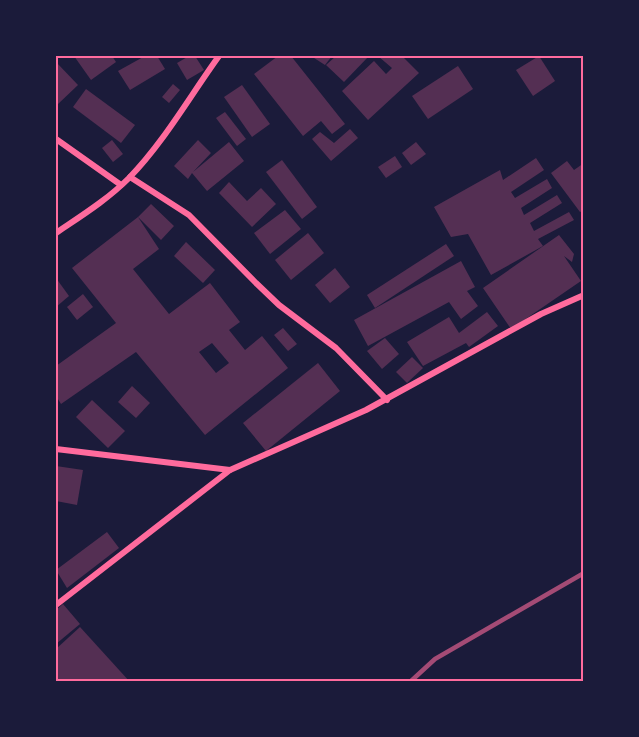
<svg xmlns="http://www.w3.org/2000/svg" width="639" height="737" viewBox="0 0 639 737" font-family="'Sofia Sans Condensed',sans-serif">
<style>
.building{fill:#542f53;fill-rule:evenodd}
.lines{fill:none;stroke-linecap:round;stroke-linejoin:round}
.minor{stroke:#ff6b9d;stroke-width:6}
.rail{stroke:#a44b75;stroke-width:4.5}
.neatline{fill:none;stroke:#ff6b9d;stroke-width:2}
</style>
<rect width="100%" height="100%" fill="#1b1b3a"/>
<!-- building -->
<g class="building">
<polygon points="74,56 112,56 116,62 91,80"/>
<polygon points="145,56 157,56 165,69 130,90 118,71"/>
<polygon points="189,56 195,56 204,70 187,80 177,63"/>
<polygon points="278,56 291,56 345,124 332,134 321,121 303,136 254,74"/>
<polygon points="311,56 332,56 325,65"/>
<polygon points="336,56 369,56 344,82 326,65"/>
<polygon points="378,56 402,56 419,73 368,120 342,91 374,61 386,74 392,68"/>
<polygon points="539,56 555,81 533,96 516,70"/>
<polygon points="56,62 78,85 57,105 56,103"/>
<polygon points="458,66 473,89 428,119 412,96"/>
<polygon points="173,84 180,90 169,103 162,97"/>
<polygon points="242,85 270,124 252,137 224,97"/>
<polygon points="86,89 135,125 121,143 73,107"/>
<polygon points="225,112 246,139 237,146 216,118"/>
<polygon points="350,129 358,138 331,161 312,139 320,132 334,143"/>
<polygon points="112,140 123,154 113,162 102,148"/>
<polygon points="198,140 211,153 193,172 229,142 244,161 207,191 192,173 188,179 174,166"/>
<polygon points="416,142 426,154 411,165 402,153"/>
<polygon points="395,156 402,167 386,178 378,167"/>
<polygon points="536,158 544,170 511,192 515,198 547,179 552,188 521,208 524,215 557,195 562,203 530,223 534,231 569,212 574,220 538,239 543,246 491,275 468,234 451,237 434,207 500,170 503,180"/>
<polygon points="282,160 317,207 302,219 266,172"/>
<polygon points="567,161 574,170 584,163 584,210 580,212 551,173"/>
<polygon points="229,182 247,201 261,188 276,204 252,227 219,193"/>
<path d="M151,204L174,226L161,240L138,217L159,249L133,269L169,314L210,283L240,322L229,330L245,350L262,336L288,368L205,435L136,352L61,404L56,396V366L116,323L72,268L138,217ZM212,343L229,363L216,373L199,352Z"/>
<polygon points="285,210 301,229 270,254 254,233"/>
<polygon points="308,233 324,253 291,280 275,260"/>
<polygon points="559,235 574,254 572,262 564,256 581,281 511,329 483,288"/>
<polygon points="186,242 215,270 203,283 174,256"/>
<polygon points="446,244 454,256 375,308 367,295"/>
<polygon points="461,261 475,287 467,291 478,306 461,319 449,302 368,346 354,320"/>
<polygon points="335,268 350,287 330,303 315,285"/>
<polygon points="56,278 69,296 56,307"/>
<polygon points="83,294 93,307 77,320 67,307"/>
<polygon points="487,312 498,326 469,347 466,343 423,366 407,342 449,317 459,333"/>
<polygon points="283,328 297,344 288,351 274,335"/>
<polygon points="385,338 399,354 382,369 367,351"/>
<polygon points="412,357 423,368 407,383 396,372"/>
<polygon points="318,363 340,391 266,451 243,423"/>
<polygon points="132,386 150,403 136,418 118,402"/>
<polygon points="92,400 125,431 108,448 76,417"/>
<polygon points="56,466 83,470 77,505 56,501"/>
<polygon points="107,532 119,548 67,588 56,570"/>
<polygon points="63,604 80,624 56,644 56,610"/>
<polygon points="80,627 130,682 56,682 56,649"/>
</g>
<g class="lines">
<!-- minor -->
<g class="minor">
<polyline points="56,139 121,185"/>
<polyline points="130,177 189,215 256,283 279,305 336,348 387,400"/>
<path d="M56,233C81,216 107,200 129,178C164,142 190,96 219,56"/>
<polyline points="56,449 230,470"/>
<polyline points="56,605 230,470 366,410 541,314 584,295"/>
</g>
<!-- rail -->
<polyline class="rail" points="410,682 435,659 584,573"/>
</g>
<!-- border -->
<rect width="639" height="737" fill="none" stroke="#1b1b3a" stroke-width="114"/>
<rect x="57" y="57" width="525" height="623" class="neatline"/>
</svg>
